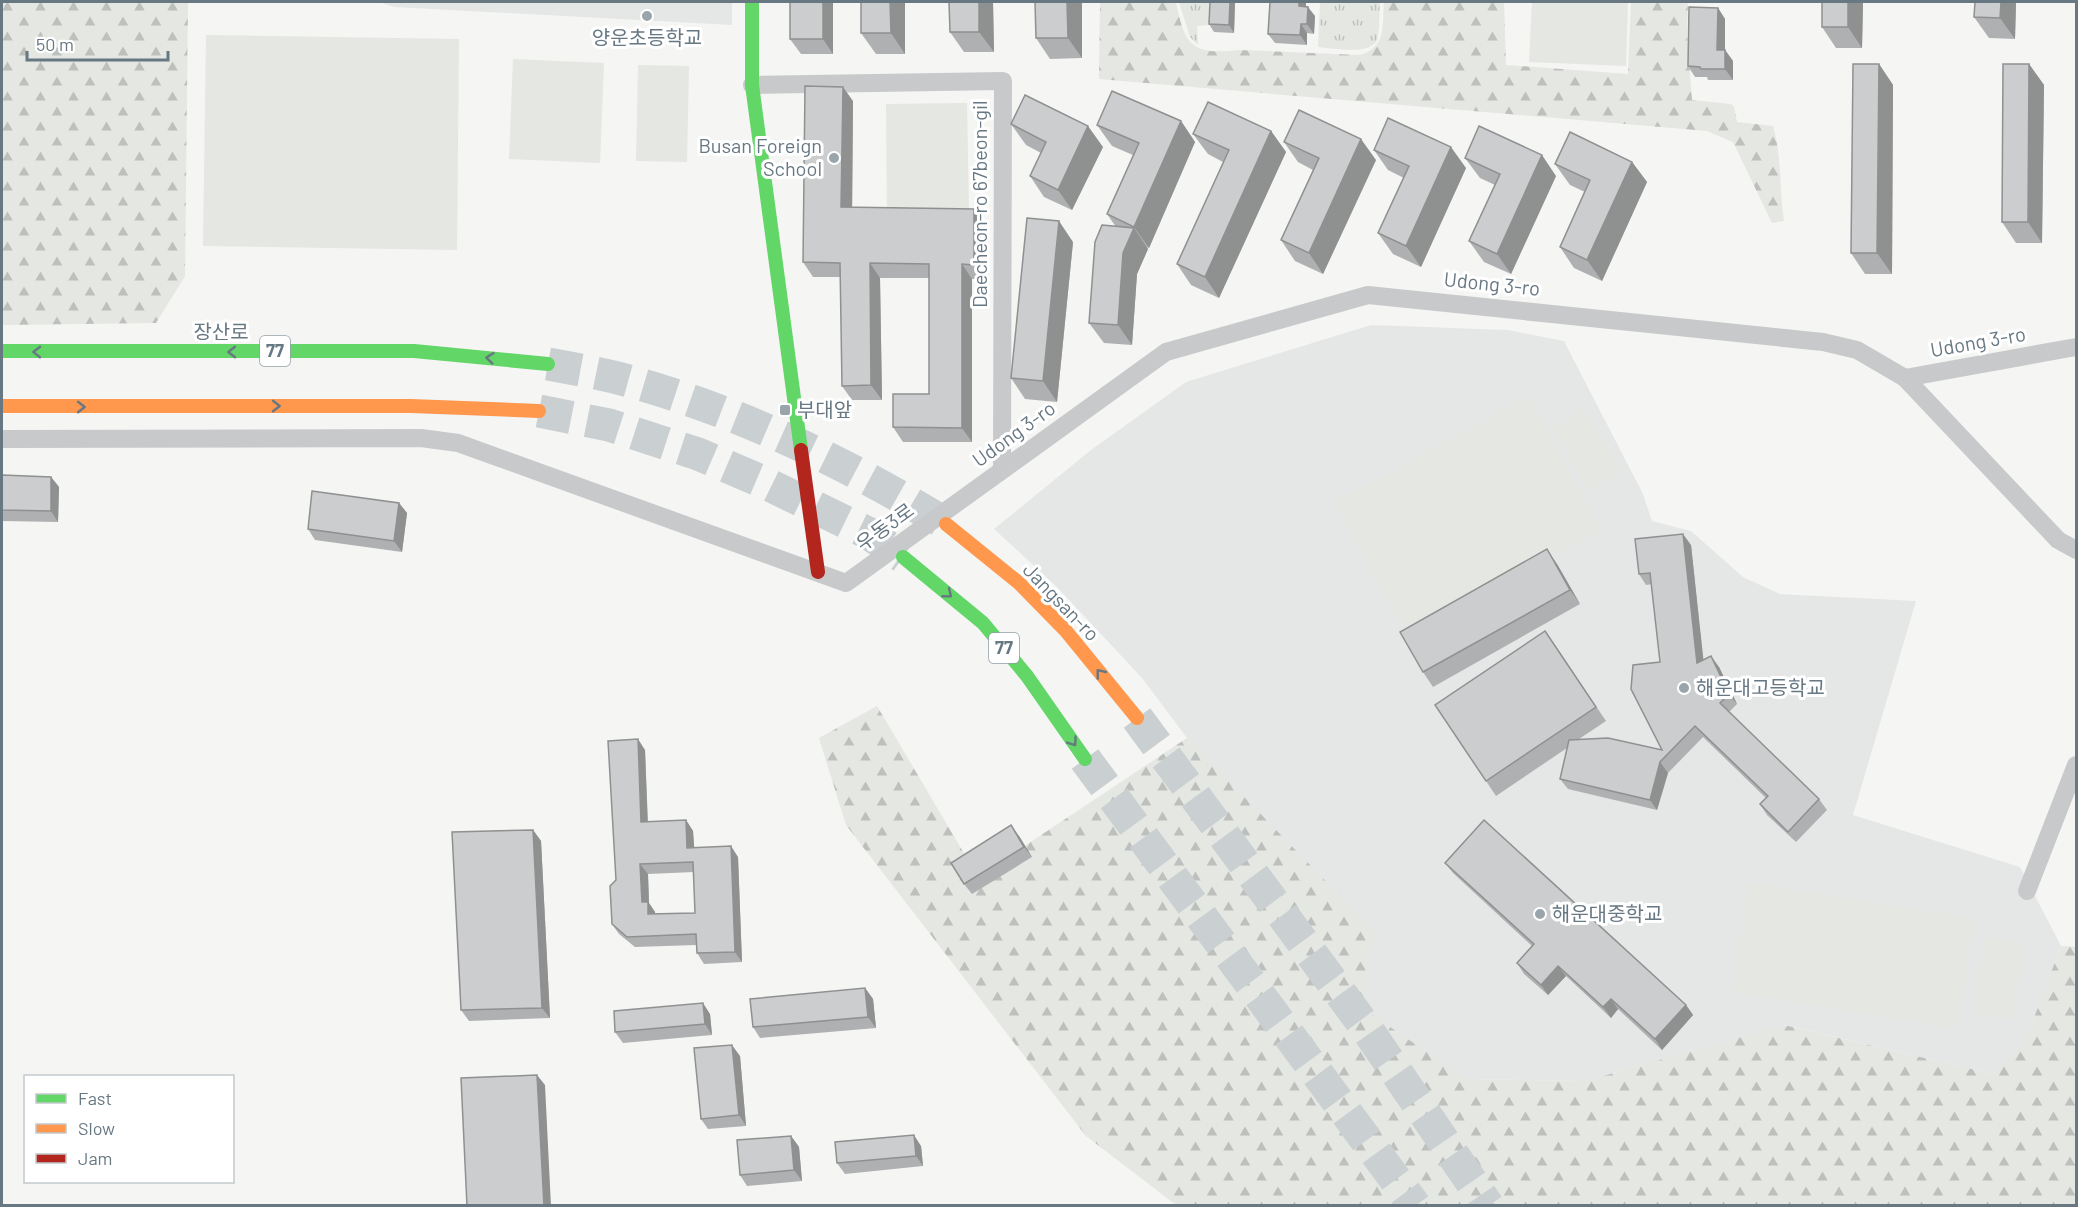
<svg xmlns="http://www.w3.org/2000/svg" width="2078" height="1207" viewBox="0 0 2078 1207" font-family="Barlow,'Noto Sans KR',sans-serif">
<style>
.built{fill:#e5e7e7}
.grass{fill:url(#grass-tufts)}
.forest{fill:url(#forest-firs)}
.pitch{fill:#e4e7e2}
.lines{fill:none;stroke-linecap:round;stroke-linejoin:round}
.highway-tunnel{stroke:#cad0d2;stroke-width:33;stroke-dasharray:33 16;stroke-linecap:butt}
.street{stroke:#c8c9ca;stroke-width:18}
.fast{stroke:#63d668;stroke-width:14}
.slow{stroke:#ff974d;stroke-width:14}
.jam{stroke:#b3261e;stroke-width:14}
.wall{fill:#afb0b1;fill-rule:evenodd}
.shaded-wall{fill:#8f9090}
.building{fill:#cccdce;stroke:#8f9090;stroke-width:1.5;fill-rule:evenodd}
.oneway{stroke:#677883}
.poi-dot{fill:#99a4ab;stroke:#fff;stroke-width:2}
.labels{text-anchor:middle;stroke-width:6;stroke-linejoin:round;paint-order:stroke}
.shield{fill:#fff;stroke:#95a0a8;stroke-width:1.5}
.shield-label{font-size:18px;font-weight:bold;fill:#677883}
.poi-label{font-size:20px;fill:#677883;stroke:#fff;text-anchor:start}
.street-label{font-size:20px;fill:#677883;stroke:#fff}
</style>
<defs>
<pattern id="grass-tufts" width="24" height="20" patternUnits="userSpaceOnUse" patternTransform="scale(1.5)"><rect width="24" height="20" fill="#e4e7e2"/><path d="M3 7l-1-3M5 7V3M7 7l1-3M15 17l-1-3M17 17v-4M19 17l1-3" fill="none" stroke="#bdc0bd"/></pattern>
<pattern id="forest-firs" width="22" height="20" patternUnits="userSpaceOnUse" patternTransform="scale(1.5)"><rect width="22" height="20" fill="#e4e7e2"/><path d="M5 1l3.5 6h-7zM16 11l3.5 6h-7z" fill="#bdc0bd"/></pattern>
</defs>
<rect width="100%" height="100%" fill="#f5f5f4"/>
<!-- built -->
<g class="built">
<polygon points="379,2 732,2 732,25 394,7"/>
<polygon points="1371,325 1508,330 1564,341 1643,494 1652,521 1691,531 1743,577 1780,594 1916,601 1853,815 2020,867 2061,946 2026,1039 1993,1074 1785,1025 1585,1081 1465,1079 1361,1007 1187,738 1142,678 1057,587 994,529 1091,450 1186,382"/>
</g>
<!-- grass -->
<g class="grass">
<polygon points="1179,2 1211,2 1209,25 1197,26 1198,45 1190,37"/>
<path d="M1320,2H1380C1379,11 1380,31 1377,40C1370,56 1332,48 1318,47Z"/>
</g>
<!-- forest -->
<g class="forest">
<polygon points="2,2 188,2 185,276 156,323 2,325"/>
<path d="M1100,2H1176C1185,47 1192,55 1239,50L1360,55C1387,47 1382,25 1384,2H1504L1506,65L1628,74L1631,2H1688L1687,34L1692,100L1731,104L1734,107L1737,122L1773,126C1782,157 1779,189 1784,221L1772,223L1733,142L1707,131L1099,79Z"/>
<polygon points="877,706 978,877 1187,738 1374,931 1361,1007 1466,1079 1585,1081 1784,1025 1993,1074 2026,1039 2061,946 2076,947 2076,1205 1176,1205 1086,1136 846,825 819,738"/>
</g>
<!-- pitch -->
<g class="pitch">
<polygon points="1532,2 1628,2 1626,66 1529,62"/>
<polygon points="206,35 459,39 457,250 203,246"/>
<polygon points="513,59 604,63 600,163 509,159"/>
<polygon points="638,65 689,66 687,162 636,161"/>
<polygon points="967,103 969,214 887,215 886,104"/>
<polygon points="1529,396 1601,530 1406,635 1334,502"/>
<polygon points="1585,409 1622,472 1588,492 1552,428"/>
<polygon points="1748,883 1974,918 1958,1028 1732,993"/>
<polygon points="1984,937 2024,943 2013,1019 1973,1013"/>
</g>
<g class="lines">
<!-- highway-tunnel -->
<g class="highway-tunnel">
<path d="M548,364C574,369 600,373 625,380C738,411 847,463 946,524"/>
<polyline points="539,411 609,425 698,454 761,481 868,533 903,557"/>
<polyline points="1137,718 1364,1025 1488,1206"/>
<polyline points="1085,759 1415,1206"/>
</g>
<!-- street -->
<g class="street">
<polyline points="752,85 1003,81 1002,470"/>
<polyline points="1905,378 2076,347"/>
<polyline points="2,439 421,438 458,443 846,583 1166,352 1368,295 1823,342 1857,350 1905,378 2058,540 2076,550"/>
<polyline points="2027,891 2076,765"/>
</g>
<!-- fast -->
<g class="fast">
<polyline points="752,2 752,85 801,450"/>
<polyline points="2,351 414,351 548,364"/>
<polyline points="903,557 983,623 1027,676 1085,759"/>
</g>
<!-- slow -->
<g class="slow">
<polyline points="2,406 411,406 539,411"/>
<polyline points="946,524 1019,583 1066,631 1137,718"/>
</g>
<!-- jam -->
<polyline class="jam" points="801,450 818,572"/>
</g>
<!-- wall -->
<g class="wall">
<polygon points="790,2 833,2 833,54 801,54 790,39"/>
<polygon points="861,2 905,2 905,54 876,54 861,33"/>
<polygon points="949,2 993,2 994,52 964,52 950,32"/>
<polygon points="1082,2 1082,58 1050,59 1036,38"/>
<polygon points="1235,2 1234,33 1214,32 1209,24"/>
<polygon points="1270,2 1306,2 1306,7 1315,16 1314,34 1307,33 1307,45 1275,43 1268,34"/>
<polygon points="1822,2 1863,2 1862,48 1836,48 1822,27"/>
<polygon points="1975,2 2016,2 2015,39 1989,38 1974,17"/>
<polygon points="1718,8 1725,19 1725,50 1733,61 1733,80 1708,80 1707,77 1695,77 1688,66"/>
<polygon points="1879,64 1893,85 1892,274 1865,274 1851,253"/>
<polygon points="2029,64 2044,85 2042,243 2016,243 2002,222"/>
<polygon points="853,101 852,207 974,209 985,224 984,279 972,279 972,442 903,442 893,427 929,394 929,278 880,278 882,400 852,400 842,386 841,277 813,277 803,262"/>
<polygon points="1181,121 1195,142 1149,248 1147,247 1148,249 1137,274 1132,345 1104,343 1089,323 1116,227 1107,214 1133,155 1112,146 1097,125"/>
<polygon points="1011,124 1103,147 1072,210 1044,197 1030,176 1041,153 1026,145"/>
<polygon points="1271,131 1286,152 1219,298 1191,285 1177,264 1223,162 1208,154 1193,134"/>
<polygon points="1284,142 1376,160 1323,274 1295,261 1281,240 1313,170 1298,162"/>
<polygon points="1374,150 1466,168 1421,267 1393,254 1378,233 1404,178 1388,170"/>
<polygon points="1465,158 1556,176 1511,274 1484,262 1469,241 1495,185 1480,178"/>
<polygon points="1632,162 1647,182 1602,281 1574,268 1560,247 1585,192 1570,185 1555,164"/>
<polygon points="1073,242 1057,402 1025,399 1011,378"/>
<polygon points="2,475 51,477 59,487 58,522 2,521"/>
<polygon points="399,503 407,513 402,552 315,540 308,529"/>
<polygon points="1691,545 1703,660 1719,667 1737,704 1729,712 1819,799 1827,810 1796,842 1767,815 1760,804 1766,798 1703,737 1668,773 1657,810 1568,789 1560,779 1567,748 1496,796 1486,781 1555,645 1606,721 1579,739 1662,750 1660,662 1652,584 1646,585 1639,574"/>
<polygon points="1557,564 1580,604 1433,687 1423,672"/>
<path d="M645,750L648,822L686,820L693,831L694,848L738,857L742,962L704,964L697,953L696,945L635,947L619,934L612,924L616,880ZM694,872L695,913L655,914V912L649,903L648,874Z"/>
<polygon points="533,830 541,841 550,1018 469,1021 461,1010"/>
<polygon points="1019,836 1032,857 972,894 964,884"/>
<polygon points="1445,863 1686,1005 1693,1015 1662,1050 1618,1009 1611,1018 1566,976 1548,995 1524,974 1517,963 1532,946 1453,873"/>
<polygon points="865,988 873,999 876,1028 760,1038 753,1027"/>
<polygon points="710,1014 712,1035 623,1043 615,1032"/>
<polygon points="740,1056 746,1126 708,1129 701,1119"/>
<polygon points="791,1136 799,1147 802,1181 747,1186 740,1175"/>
<polygon points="921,1146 923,1166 845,1174 837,1163"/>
</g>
<!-- shaded-wall -->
<g class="shaded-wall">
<polygon points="823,2 833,2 833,54 823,39"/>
<polygon points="890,2 905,2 905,54 891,33"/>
<polygon points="979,2 993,2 994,52 979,32"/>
<polygon points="1067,2 1082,2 1082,58 1068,38"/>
<polygon points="1230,2 1235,2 1234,33 1229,25"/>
<polygon points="1299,2 1306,2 1306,16 1299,6"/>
<polygon points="1848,2 1863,2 1862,48 1848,27"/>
<polygon points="2001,2 2016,2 2015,39 2000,18"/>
<polygon points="1308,7 1315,16 1314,34 1307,24"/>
<polygon points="1718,8 1725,19 1725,61 1717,50"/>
<polygon points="1301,24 1307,33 1307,45 1300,35"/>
<polygon points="1725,50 1733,61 1733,80 1725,69"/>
<polygon points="1879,64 1893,85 1892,274 1877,253"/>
<polygon points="2029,64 2044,85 2042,243 2028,222"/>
<polygon points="843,87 853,101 852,222 841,207"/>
<polygon points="1181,121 1195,142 1149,248 1134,227"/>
<polygon points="1088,126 1103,147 1072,210 1058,190"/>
<polygon points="1271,131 1286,152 1219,298 1205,277"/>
<polygon points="1361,139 1376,160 1323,274 1309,253"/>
<polygon points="1451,147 1466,168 1421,267 1406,246"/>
<polygon points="1542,155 1556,176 1511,274 1497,254"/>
<polygon points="1632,162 1647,182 1602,281 1587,260"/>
<polygon points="974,209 985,224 984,279 974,265"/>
<polygon points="1059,221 1073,242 1057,402 1043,381"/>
<polygon points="1134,228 1148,249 1137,274 1132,345 1118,325 1123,253"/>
<polygon points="870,263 880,278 882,400 871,385"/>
<polygon points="962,264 972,279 972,442 962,428"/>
<polygon points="51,477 59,487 58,522 51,511"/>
<polygon points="399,503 407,513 402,552 394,541"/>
<polygon points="1683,534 1691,545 1705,674 1697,663"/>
<polygon points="1547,549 1557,564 1580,604 1570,590"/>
<polygon points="1711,656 1719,667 1737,704 1729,694"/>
<polygon points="638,739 645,750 648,833 641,822"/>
<polygon points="1660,762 1668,773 1657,810 1650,800"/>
<polygon points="686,820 693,831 695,858 687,848"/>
<polygon points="1011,825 1019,836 1032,857 1024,847"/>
<polygon points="533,830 541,841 550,1018 542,1008"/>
<polygon points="731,846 738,857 742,962 735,952"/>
<polygon points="640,864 648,874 649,903 655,912 656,925 648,914 642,902"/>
<polygon points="1558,966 1566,976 1548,995 1541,985"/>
<polygon points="865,988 873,999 876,1028 868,1017"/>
<polygon points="1611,999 1618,1009 1611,1018 1603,1007"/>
<polygon points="703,1003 710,1014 712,1035 705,1024"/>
<polygon points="1686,1005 1693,1015 1662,1050 1655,1039"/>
<polygon points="732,1045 740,1056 746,1126 739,1115"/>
<polygon points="537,1075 545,1085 551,1206 544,1206"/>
<polygon points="914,1135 921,1146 923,1166 916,1156"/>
<polygon points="791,1136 799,1147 802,1181 794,1170"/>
</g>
<!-- building -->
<g class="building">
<rect x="790" y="2" width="33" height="37"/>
<polygon points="861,2 890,2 891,33 861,33"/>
<polygon points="949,2 979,2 979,32 950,32"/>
<polygon points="1035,2 1067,2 1068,38 1036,38"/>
<polygon points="1210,2 1230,2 1229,25 1209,24"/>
<polygon points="1270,2 1299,2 1299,6 1308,7 1307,24 1301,24 1300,35 1268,34"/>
<rect x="1822" y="2" width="26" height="25"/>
<polygon points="1975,2 2001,2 2000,18 1974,17"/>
<polygon points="1689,7 1718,8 1717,50 1725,50 1725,69 1701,69 1700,67 1688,66"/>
<polygon points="1853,64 1879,64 1877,253 1851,253"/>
<polygon points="2003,64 2029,64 2028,222 2002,222"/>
<polygon points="805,86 843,87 841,207 974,209 974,265 962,264 962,428 893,427 893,394 929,394 929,264 870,263 871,385 842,386 840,263 803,262"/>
<polygon points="1112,91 1181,121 1134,227 1107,214 1139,143 1097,125"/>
<polygon points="1025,95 1088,126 1058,190 1030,176 1046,142 1011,124"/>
<polygon points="1208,102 1271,131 1205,277 1177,264 1229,150 1193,134"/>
<polygon points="1299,110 1361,139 1309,253 1281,240 1319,158 1284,142"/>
<polygon points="1388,118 1451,147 1406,246 1378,233 1409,166 1374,150"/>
<polygon points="1479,126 1542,155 1497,254 1469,241 1500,174 1465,158"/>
<polygon points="1570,132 1632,162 1587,260 1560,247 1590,180 1555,164"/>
<polygon points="1027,218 1059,221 1043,381 1011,378"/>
<polygon points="1102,225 1134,228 1123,253 1118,325 1089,323 1095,242"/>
<polygon points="2,475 51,477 51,511 2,510"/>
<polygon points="312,491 399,503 394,541 308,529"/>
<polygon points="1683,534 1697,663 1711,656 1729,694 1720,703 1819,799 1788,832 1760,804 1768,796 1695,726 1660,762 1650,800 1560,779 1569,740 1608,738 1662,750 1631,689 1633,665 1660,662 1650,573 1639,574 1635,539"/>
<polygon points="1547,549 1570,590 1423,672 1400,632"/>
<polygon points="1545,631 1596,707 1486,781 1435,705"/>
<path d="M638,739L641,822L686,820L687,848L731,846L735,952L697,953L696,934L627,937L612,924L610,886L616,880L608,741ZM693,862L695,913L648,914V902H642L640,864Z"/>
<polygon points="1484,820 1686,1005 1655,1039 1611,999 1603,1007 1558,966 1541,985 1517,963 1534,944 1445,863"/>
<polygon points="1011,825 1024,847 964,884 951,863"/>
<polygon points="533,830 542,1008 461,1010 452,832"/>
<polygon points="865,988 868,1017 753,1027 750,999"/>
<polygon points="703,1003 705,1024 615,1032 614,1011"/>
<polygon points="732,1045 739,1115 701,1119 694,1048"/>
<polygon points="537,1075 544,1206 467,1206 461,1078"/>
<polygon points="914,1135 916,1156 837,1163 835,1142"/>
<polygon points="791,1136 794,1170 740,1175 737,1140"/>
</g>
<!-- one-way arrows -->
<defs><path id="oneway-chevron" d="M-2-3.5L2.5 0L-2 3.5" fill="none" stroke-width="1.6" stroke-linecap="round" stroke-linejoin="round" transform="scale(1.5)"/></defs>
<g class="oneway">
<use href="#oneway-chevron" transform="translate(37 352) rotate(-179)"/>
<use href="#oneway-chevron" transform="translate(232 352) rotate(180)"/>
<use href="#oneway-chevron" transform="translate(490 358) rotate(-174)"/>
<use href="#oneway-chevron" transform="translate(276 406)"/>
<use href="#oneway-chevron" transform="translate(81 407)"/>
<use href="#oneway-chevron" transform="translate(948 594) rotate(39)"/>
<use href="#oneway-chevron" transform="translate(1100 673) rotate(-129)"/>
<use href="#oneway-chevron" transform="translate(1073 742) rotate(55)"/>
</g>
<!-- markers -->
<g class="poi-dot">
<circle cx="647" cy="16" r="6"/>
<circle cx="834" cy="158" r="6"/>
<rect x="779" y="404" width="12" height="12" rx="3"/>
<circle cx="1684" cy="688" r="6"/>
<circle cx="1540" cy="914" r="6"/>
</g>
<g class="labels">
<!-- shield labels -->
<g class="shield">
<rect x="260" y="336" width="30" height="30" rx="4.5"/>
<rect x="989" y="633" width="30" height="30" rx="4.5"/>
</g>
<g class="shield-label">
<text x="275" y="357">77</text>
<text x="1004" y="654">77</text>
</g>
<!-- poi labels -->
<g class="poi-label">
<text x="647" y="45" text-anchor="middle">양운초등학교</text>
<text x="822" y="153" text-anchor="end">Busan Foreign<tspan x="822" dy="23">School</tspan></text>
<text x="797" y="417">부대앞</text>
<text x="1696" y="695">해운대고등학교</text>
<text x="1552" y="921">해운대중학교</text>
</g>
<!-- street labels -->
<g class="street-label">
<text transform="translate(980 204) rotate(-90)" y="7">Daecheon-ro 67beon-gil</text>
<text transform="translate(1492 284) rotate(6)" y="7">Udong 3-ro</text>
<text x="221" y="339">장산로</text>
<text transform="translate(1978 342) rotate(-10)" y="7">Udong 3-ro</text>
<text transform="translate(1014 434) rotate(-36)" y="7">Udong 3-ro</text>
<text transform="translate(885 527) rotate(-36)" y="7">우동3로</text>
<text transform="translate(1061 602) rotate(46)" y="7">Jangsan-ro</text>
</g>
</g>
<!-- border -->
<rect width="2078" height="1207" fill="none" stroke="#677883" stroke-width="6"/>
<!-- legend -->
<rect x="24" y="1075" width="210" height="108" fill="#ffffff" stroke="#c2c9cd" stroke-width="1.5"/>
<rect x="36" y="1094" width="30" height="9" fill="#63d668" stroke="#c2c9cd" stroke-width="1.5"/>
<text x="78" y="1105" font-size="18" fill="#677883">Fast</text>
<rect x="36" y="1124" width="30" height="9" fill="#ff974d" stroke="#c2c9cd" stroke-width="1.5"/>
<text x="78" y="1135" font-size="18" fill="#677883">Slow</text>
<rect x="36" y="1154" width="30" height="9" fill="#b3261e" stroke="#c2c9cd" stroke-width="1.5"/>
<text x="78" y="1165" font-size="18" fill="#677883">Jam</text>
<!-- scale -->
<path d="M27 51v9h141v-9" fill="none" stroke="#677883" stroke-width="3"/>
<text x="36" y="51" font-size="18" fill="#677883" stroke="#ffffff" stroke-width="4.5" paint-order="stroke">50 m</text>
</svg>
